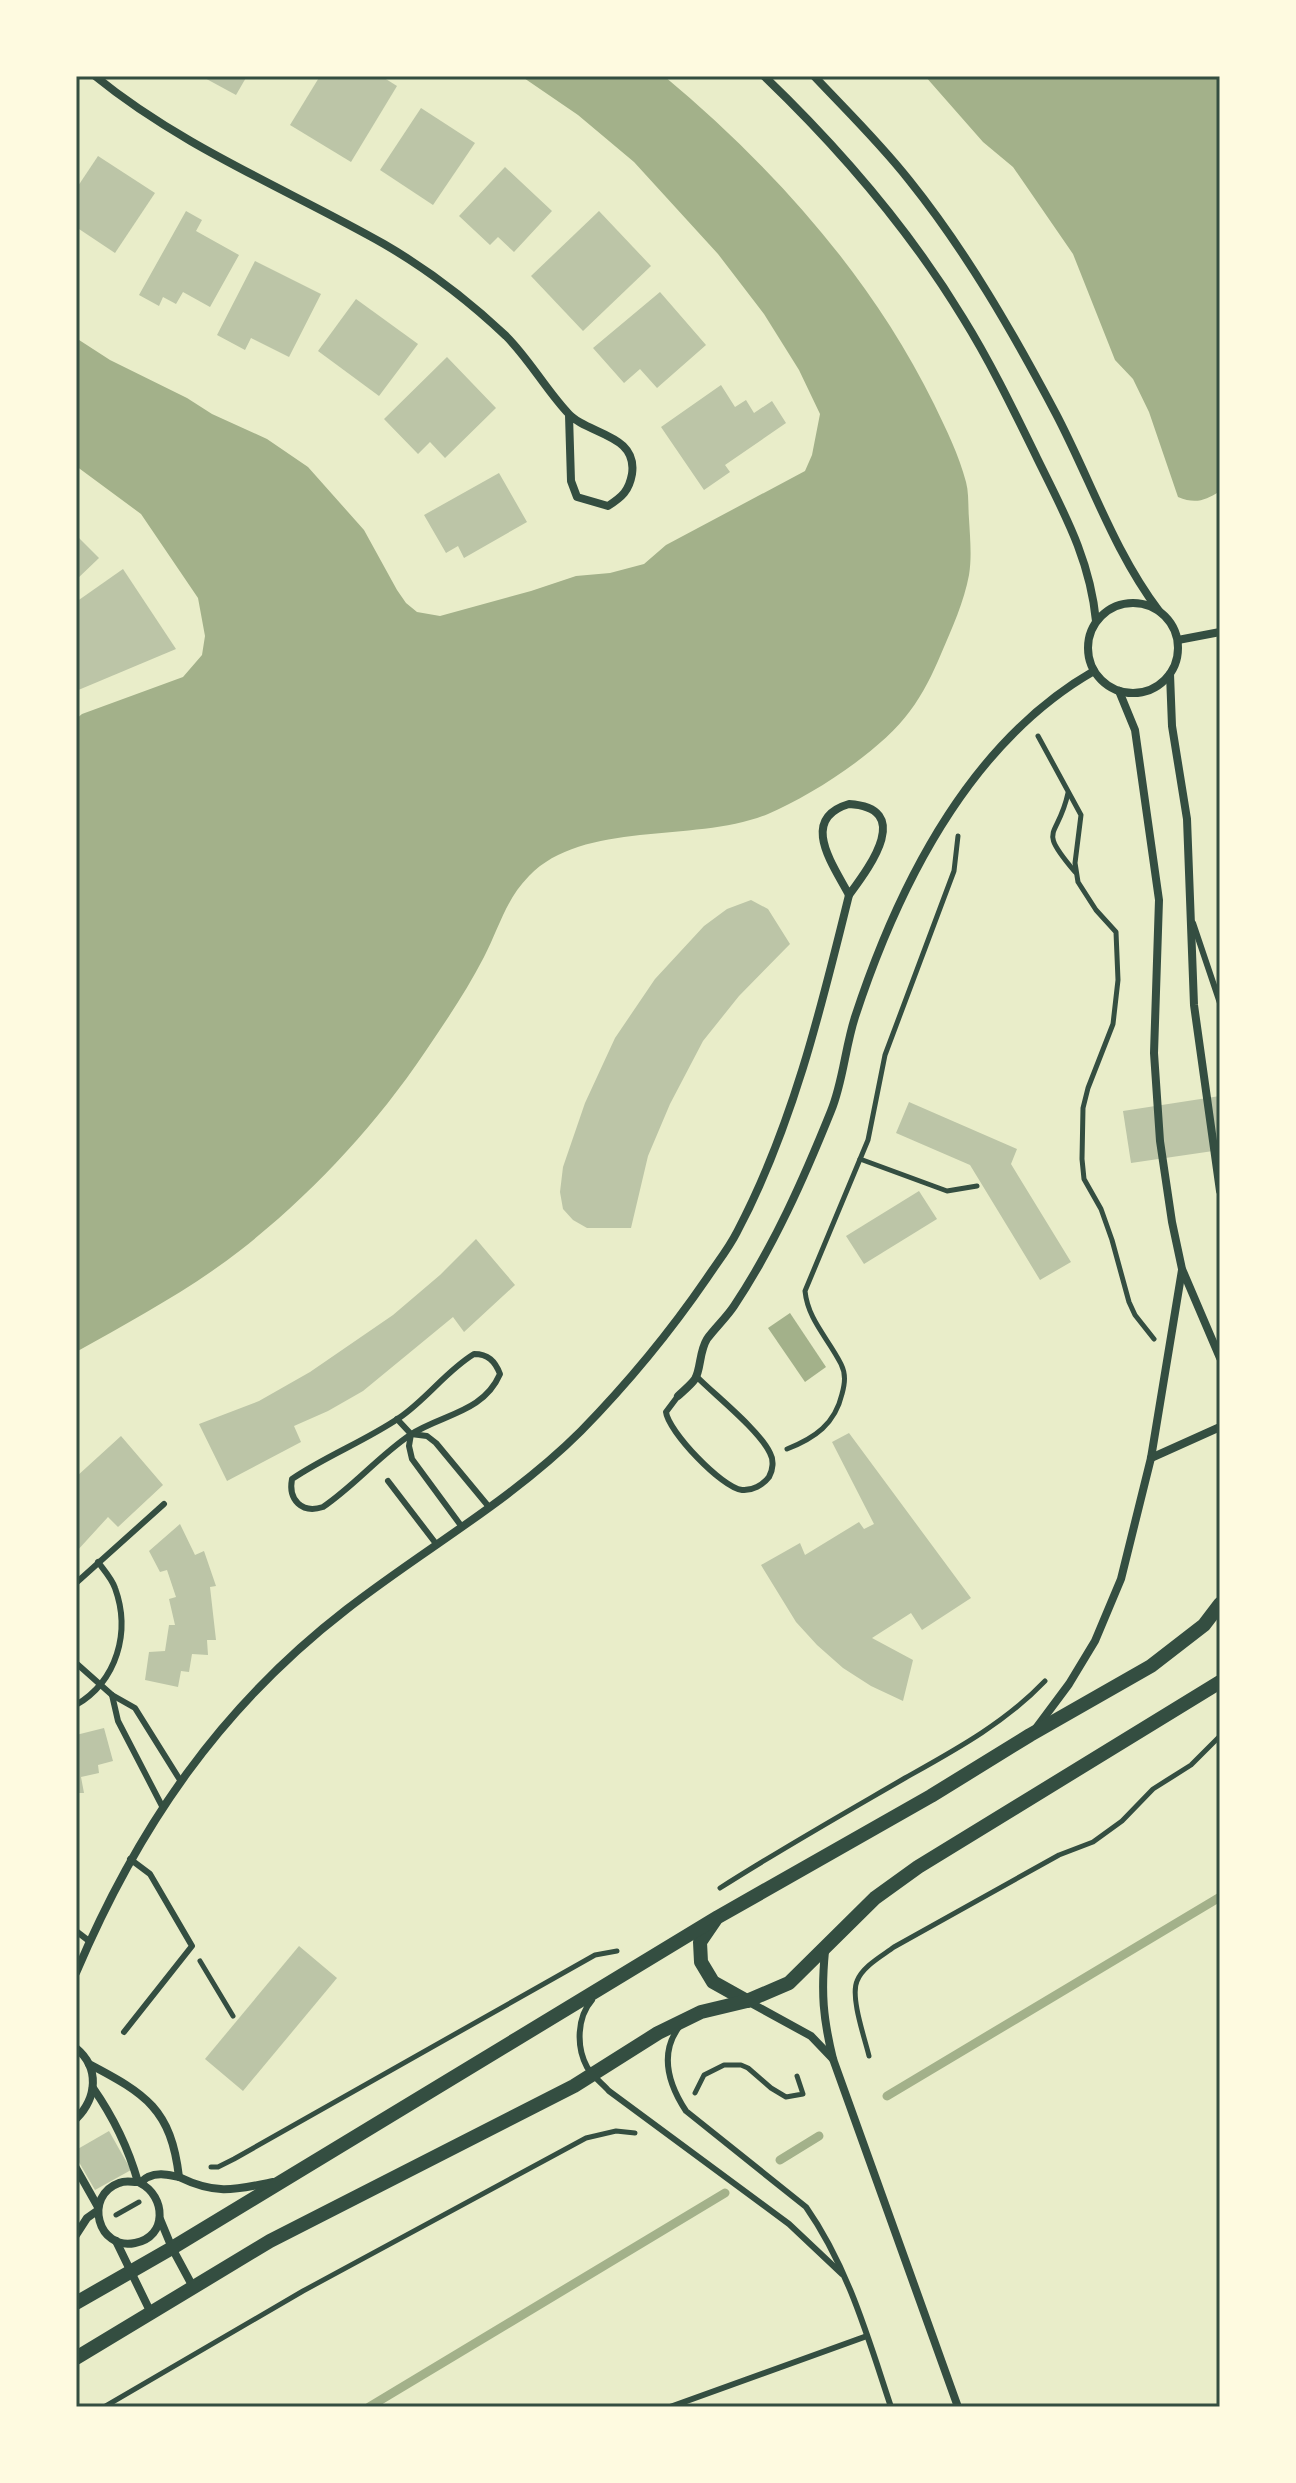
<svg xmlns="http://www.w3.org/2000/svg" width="1296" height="2483" viewBox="0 0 1296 2483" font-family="'Space Grotesk',sans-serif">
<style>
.water{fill:#a3b18a}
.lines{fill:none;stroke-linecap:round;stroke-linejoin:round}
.stream{stroke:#a3b18a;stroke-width:9}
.building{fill:#bcc5a7}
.path{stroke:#344e41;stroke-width:5}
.service{stroke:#344e41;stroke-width:6}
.minor{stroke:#344e41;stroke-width:8}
.tertiary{stroke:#344e41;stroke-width:14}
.neatline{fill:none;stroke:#344e41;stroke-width:3}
</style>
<rect width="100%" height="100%" fill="#e9edc9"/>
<!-- water -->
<g class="water">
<path d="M521,76H664C773,167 871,276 934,404C946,429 959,455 966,482C969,493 968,507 969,519C970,537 972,557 969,575C964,602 952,628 941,654C933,673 923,694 910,711C882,750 813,795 768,814C696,844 585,819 529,876C506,899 499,928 484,957C467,990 446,1021 425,1052C375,1126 313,1193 242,1249C191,1289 133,1320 76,1352V719L82,714L183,677L202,655L205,636L198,598L141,514L76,466V338L110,360L187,398L212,414L267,439L308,467L364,530L397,590L406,603L417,612L440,616L531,591L576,576L610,573L644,564L666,545L805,471L812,455L820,414L799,370L764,314L718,254L634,162L578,115Z"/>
<path d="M925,76H1220V491C1205,501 1195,504 1178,497L1149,412L1133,379L1115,360L1073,254L1013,167L983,142Z"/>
<polygon points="790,1313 826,1367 805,1382 768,1328"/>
</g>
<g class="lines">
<!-- stream -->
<g class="stream">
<polyline points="887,2096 1220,1897"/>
<polyline points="780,2160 819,2136"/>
<polyline points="369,2407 725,2193"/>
</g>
</g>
<!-- building -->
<g class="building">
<polygon points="201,76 247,76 236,95"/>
<polygon points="320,76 381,76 397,86 351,162 290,125"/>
<polygon points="421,108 475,143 433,205 380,170"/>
<polygon points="98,156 155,193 115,253 76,227 76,189"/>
<polygon points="505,167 552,211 514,252 498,237 490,245 459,216"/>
<polygon points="186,211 202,220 196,231 239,255 210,307 183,292 176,304 163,297 159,306 139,295"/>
<polygon points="599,211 651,266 583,331 531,276"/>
<polygon points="255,261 321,294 289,357 251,338 245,350 217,335"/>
<polygon points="660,292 706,345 657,388 640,369 624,383 593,348"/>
<polygon points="356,299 418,344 379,396 318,351"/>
<polygon points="447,357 496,408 445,458 430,442 418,454 384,419"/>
<polygon points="721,385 735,407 746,400 754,413 772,401 786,423 725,465 730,472 704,490 661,427"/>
<polygon points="499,473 527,522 464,558 458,546 446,553 424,515"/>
<polygon points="76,535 99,558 76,580"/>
<polygon points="123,569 176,649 76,691 76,602"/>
<polygon points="751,900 768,909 790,944 739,996 703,1041 670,1104 648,1156 631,1228 587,1228 573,1220 563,1209 560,1192 563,1167 585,1103 615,1038 655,979 704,926 727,909"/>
<polygon points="1220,1096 1220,1150 1131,1163 1123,1111"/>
<polygon points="909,1102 1017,1149 1011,1164 1071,1262 1040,1280 970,1165 896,1133"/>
<polygon points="919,1191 937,1219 864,1264 846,1236"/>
<polygon points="476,1239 515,1285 464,1332 453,1317 363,1391 328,1411 294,1426 301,1442 227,1481 199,1424 259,1401 310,1372 393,1315 440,1275"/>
<polygon points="849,1433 971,1598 922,1630 911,1613 872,1638 913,1660 903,1701 871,1686 843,1668 817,1645 796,1622 761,1565 800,1543 805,1555 859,1522 864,1529 874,1524 832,1442"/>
<polygon points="121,1436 163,1485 118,1527 108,1517 76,1552 76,1477"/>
<polygon points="180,1524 195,1555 204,1551 216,1586 210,1587 216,1640 207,1640 208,1655 192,1654 189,1672 181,1671 178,1687 145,1680 149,1652 165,1651 169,1625 175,1625 169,1599 176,1597 167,1570 160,1572 149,1551"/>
<polygon points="104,1728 113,1761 98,1765 99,1773 81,1777 84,1793 76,1793 76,1735"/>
<polygon points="299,1946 337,1978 243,2091 205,2059"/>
<polygon points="109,2131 131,2170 95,2190 76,2157 76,2150"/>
</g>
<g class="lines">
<!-- path -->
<g class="path">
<polyline points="1038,736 1081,815 1075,863 1078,882 1096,910 1116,932 1118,980 1113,1024 1088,1088 1083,1108 1082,1159 1084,1179 1101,1209 1112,1240 1129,1302 1135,1315 1154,1339"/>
<path d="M1068,793C1058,840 1036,826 1075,872"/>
<polyline points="860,1159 947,1191 977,1186"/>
<path d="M787,1449C815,1438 835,1424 842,1394C845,1383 846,1374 841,1364C828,1338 808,1320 805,1291L868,1140L885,1055L954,871L958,836"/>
<path d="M720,1888C781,1849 843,1814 905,1778C955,1750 1005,1723 1045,1681"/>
<polyline points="200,1961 233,2016"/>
<path d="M869,2056C865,2039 850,1997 857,1981C863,1966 882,1956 894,1947L1059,1855L1093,1842L1122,1821L1153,1789L1191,1765L1220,1736"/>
<polyline points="695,2093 704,2075 724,2065 741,2065 748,2068 771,2088 786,2097 803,2094 797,2076"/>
<polyline points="211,2167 218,2167 234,2159 595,1955 617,1951"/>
<polyline points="116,2215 139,2202"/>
<polyline points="104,2407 303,2291 586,2138 616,2131 635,2133"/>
</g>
<!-- service -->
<g class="service">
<polyline points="1193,923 1220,1003"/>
<path d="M474,1354C488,1354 495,1361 500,1374C483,1413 442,1414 410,1435C379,1456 354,1486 323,1507C302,1514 288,1500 292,1479C326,1456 365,1441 399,1418C427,1399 446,1371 474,1354Z"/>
<path d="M678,1396L666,1412C668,1431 722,1488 742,1490C752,1491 763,1485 769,1477C773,1470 774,1460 770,1453C759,1430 716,1396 697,1377"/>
<polyline points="397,1419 411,1434 427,1436 436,1443 489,1507"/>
<polyline points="411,1434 409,1446 412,1459 462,1527"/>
<polyline points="388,1481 437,1545"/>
<polyline points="76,1583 164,1504"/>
<polyline points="76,1663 112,1695 135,1708 180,1780"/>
<polyline points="112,1695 118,1721 162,1806"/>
<path d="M76,1705C117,1681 131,1632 115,1588C112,1579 104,1570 98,1562"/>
<polyline points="76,1931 89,1941"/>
<path d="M592,2000C577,2017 576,2047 587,2067C592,2076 603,2084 609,2091L789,2224L842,2274"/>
<path d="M679,2027C659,2054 669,2085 686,2111L806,2207C848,2267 868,2338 891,2407"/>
<polyline points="124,2032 192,1946 150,1874 130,1859"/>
<polyline points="670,2407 867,2336"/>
</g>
<!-- minor -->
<g class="minor">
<path d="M95,76C182,147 287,189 384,244C427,269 470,302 506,336C529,359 545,388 567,412C586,435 638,433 632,474C629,491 622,497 608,506L577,497L571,481L569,415"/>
<path d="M764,76C839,148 909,229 963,318C991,363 1014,411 1037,458C1064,513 1090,559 1096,621"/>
<path d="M814,76C846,110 880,143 909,180C966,251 1012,331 1055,412C1090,478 1113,550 1159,611"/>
<circle cx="1133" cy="648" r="45"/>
<polyline points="1178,640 1220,632"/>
<polyline points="1170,674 1172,726 1187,819 1194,1005 1220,1191"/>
<polyline points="1119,691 1135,730 1159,900 1154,1053 1160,1141 1172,1222 1182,1269 1220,1358"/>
<path d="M849,804C915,808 868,869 849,895C834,866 798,819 849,804Z"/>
<path d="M678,1396C683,1391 691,1385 695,1379C701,1369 699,1352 707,1339C715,1328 726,1318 734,1306C774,1246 804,1178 831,1111C843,1082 845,1048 855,1017C898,886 970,742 1094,671"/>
<polyline points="1151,1458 1220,1427"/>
<polyline points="1037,1727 1069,1684 1095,1641 1121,1579 1151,1458 1182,1270"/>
<path d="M825,1951C821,1993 823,2018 833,2059L958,2407"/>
<path d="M76,1973C138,1827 220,1707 347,1609C424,1549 511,1501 581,1431C627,1384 670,1332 707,1278C717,1263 729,1248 737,1232C792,1128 821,1009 849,895"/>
<polyline points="749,2002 811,2036 833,2059"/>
<path d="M76,2048C100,2068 97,2098 76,2119"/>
<path d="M89,2064C146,2094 171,2109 179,2177C216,2195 234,2190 273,2182"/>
<path d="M93,2088C114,2118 128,2147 138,2182"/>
<polyline points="76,2168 98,2207"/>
<path d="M140,2183C166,2196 168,2237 135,2243C98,2251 83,2196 119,2183C126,2180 131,2182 137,2182C144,2182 142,2180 148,2177C159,2172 168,2175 179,2177"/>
<polyline points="160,2219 172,2248 193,2287"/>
<polyline points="76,2235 87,2218 97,2211"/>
<polyline points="116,2241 151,2313"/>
</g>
<!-- tertiary -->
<g class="tertiary">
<polyline points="715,1920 700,1942 701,1962 713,1982 747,2001"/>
<polyline points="76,2303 172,2248 718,1917 931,1796 1030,1735 1151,1666 1204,1625 1220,1604"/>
<polyline points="76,2358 270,2241 574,2086 658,2033 701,2012 747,2001 789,1983 875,1898 918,1867 1220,1682"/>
</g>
</g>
<!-- border -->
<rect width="1296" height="2483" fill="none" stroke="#fefae0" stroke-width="156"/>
<rect x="78" y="78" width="1140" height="2327" class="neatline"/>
</svg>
